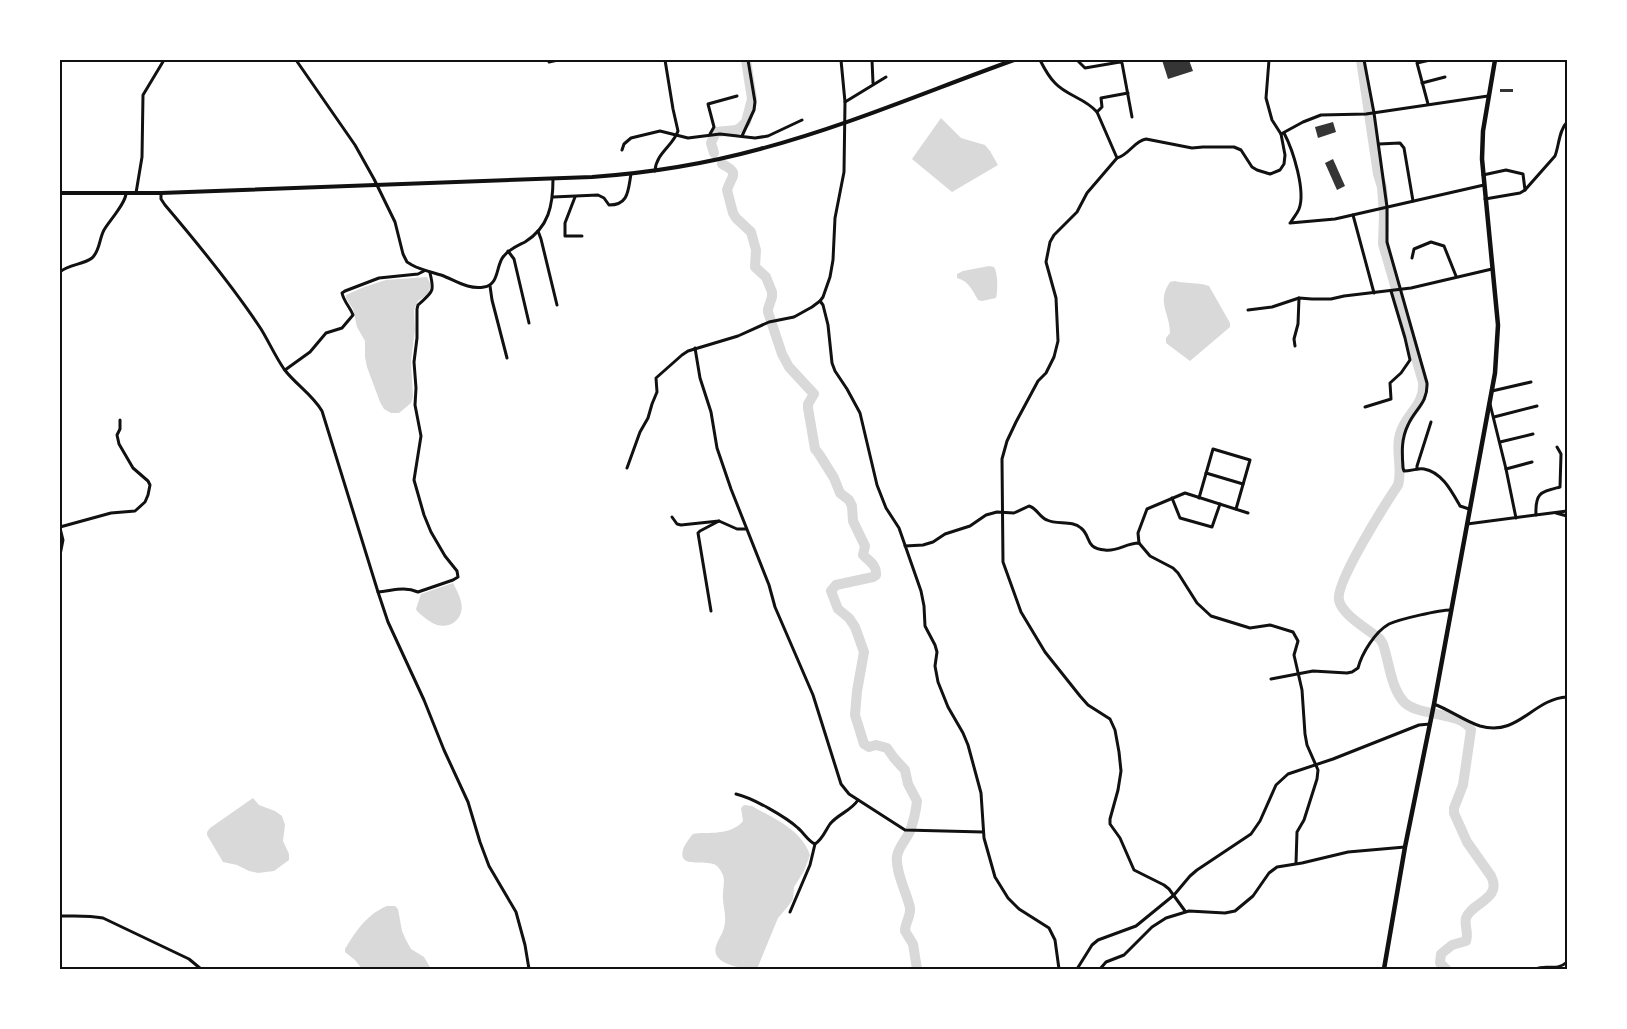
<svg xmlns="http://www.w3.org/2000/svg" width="1627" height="1029" viewBox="0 0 1627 1029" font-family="Cabin,sans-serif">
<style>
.water{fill:#d9d9d9}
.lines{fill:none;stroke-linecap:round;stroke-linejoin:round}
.river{stroke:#d9d9d9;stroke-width:10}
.building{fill:#353535}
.minor{stroke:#111;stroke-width:3}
.tertiary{stroke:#111;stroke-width:4}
.secondary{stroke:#111;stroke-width:4.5}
.neatline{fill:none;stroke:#111;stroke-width:2}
</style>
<rect width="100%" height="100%" fill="#fff"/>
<!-- water -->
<g class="water">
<polygon points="941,118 961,138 985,145 990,151 998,165 952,192 912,159"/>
<path d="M989,266L994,267C998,274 998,290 996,298L982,301L978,300C972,290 969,281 957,278V274L963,271Z"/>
<polygon points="427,277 430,283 430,288 428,294 418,301 414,310 415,330 411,361 413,397 411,403 399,413 391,413 384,409 380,402 367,367 365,357 365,341 357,327 353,309 346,298 346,295 364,287 386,280"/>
<path d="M1175,281C1186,284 1199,282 1209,286L1230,323V327L1190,361L1166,343V338L1170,333C1170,313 1156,302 1170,282Z"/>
<path d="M453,583C456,589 460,596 461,602C465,617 452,629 437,625C431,623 422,616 417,611L416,609L421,594Z"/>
<polygon points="253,798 259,805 275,811 282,816 285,825 283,841 289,854 289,860 274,871 258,873 249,871 237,865 223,862 207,835 207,832 210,828"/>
<path d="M744,805L752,806C774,819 801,829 810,855L804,871L794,887L793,899L789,905L778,918L757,969C745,969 710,965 716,946C719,937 725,931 725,921C726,912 722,903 723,894C723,888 725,881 723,875C721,871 718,865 713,864C704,860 675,869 684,847C686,843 690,837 693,834C696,833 701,833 704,833C718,833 734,832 743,821L741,808Z"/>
<path d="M387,906H395L398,909L402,931L406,940L411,949L424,957L431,969H362L355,960L345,952V949C356,931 367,914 387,906Z"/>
</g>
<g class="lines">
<!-- river -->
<g class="river">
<path d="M1361,60L1378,174L1382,187L1384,214L1383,244L1423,382C1425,406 1406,413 1400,434C1395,451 1403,468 1398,485C1386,503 1335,583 1339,600C1341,614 1369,630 1380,639L1383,644C1389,662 1391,688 1404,702C1418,717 1462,711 1471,730L1463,785L1454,808V813L1467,842L1491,876C1503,899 1471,903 1466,918C1464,925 1469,933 1466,941L1452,945L1441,954L1440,963L1446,969"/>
<polyline points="714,153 711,143 716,132 736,130 740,128 746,122 752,99 746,60"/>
<path d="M722,164C740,173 732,175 727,190L733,213L736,218L751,232L756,250L755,267L766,277L772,292V297L768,309V312L782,354L789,367L814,394L808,404V408L815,449L819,454L834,478L840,493L849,500L852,506L853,521L865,546L863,555C869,561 877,565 876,575L873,577L836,585L831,591L838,609L849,618L855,627L864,652L857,691L855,715L864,744L869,747L876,745L887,748L894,758L905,770L908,784L917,801C916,810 913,823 910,831C906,840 899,846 897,856C895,872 907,893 910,908C911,916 905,923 905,931L913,944L917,969"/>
</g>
</g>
<!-- building -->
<g class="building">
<polygon points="1162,60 1189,60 1193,71 1168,79"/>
<rect x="1500" y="89" width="13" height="3"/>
<polygon points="1333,122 1336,132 1318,138 1315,127"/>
<polygon points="1333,159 1345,186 1337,190 1325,163"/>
</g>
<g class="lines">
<!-- minor -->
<g class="minor">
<path d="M296,60L355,145L374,179L395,222L403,254L407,262L412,265C421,270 431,272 441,275C455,280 468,290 484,287C499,285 496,266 503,257C509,249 517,246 525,242C549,227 553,205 553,179"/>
<polyline points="872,60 873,83"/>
<path d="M1040,60C1044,68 1049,77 1055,83C1067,96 1085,98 1097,112L1117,158"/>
<polyline points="1077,60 1085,68 1120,62 1122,63 1132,117"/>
<path d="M1364,60L1374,113L1387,207V242L1427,383C1428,403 1415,409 1408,425C1401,439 1402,453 1403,468L1404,471C1411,471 1418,468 1424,469C1442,472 1452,492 1460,506L1469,509"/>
<polyline points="549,62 558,60"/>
<polyline points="1422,83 1445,77"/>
<polyline points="845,102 886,77"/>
<polyline points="1428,104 1417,63 1430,60"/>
<polyline points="1097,112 1102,107 1101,98 1128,93"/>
<path d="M1284,133C1293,150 1306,191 1299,209C1297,214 1293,218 1291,222"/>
<polyline points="710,134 714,127 708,104 737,96"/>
<polyline points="1281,134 1303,122 1321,115 1366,114 1488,96"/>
<polyline points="742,136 754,110 755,102 748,60"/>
<polyline points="1379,144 1400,143 1404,148 1413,201"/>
<polyline points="622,150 624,144 631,138 660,131 688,138 720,134 755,138 768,136 802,120"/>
<path d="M655,171C656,153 673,146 678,131L673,109L665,60"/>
<polyline points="1483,175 1506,170 1523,174 1525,190"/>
<polyline points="136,193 142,157 143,95 164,60"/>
<path d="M161,193V199L165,205C199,245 232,285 261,329C269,342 275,356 284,369C295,384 312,394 322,411L378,592L388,622L424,700L444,750L468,802L480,842L489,866L516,912L525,945L529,969"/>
<path d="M553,197L598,195L604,198L609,205C629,205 628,190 631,174"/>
<polyline points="575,197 565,223 565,236 582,236"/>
<path d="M1485,199L1520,193L1525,190L1555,156C1559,146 1559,130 1567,122"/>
<polyline points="1353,215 1374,293"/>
<polyline points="1290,223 1335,219 1484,185"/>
<polyline points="538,231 541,239 557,305"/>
<polyline points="508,251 514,259 529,323"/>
<polyline points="1412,258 1414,249 1431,242 1444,246 1456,276"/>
<path d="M60,272C69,264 83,265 92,258C100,251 99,239 104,230C110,220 126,203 126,193"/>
<polyline points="490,286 492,300 507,358"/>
<polyline points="820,301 823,305 828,325 832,363 835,371 847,389 860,413 877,485 886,508 899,528 921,591 924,606 925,626 935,645 937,652 935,666 938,682 948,707 963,733 968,745 981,793 984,838 995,877 1008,898 1019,909 1049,928 1055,940 1059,969"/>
<polyline points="1248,310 1272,307 1299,298 1312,299 1331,299 1344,296 1411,288 1492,269"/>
<polyline points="1295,346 1294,339 1298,324 1299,298"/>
<polyline points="695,348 700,378 711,412 717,448 731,489 769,585 775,607 813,695 841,784 849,794 905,830 983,832"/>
<path d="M285,370L310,352L326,333L342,328L353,315C350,307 344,302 342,293L345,291L379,278L418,274L424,271"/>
<polyline points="1492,391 1531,382"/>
<polyline points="1490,404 1506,469 1516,518"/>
<polyline points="1365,407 1391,399 1390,383 1401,373 1410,360 1405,338 1391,291"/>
<polyline points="1494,417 1537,406"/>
<polyline points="1500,442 1533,434"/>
<polyline points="627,468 640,432 648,418 652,404 657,392 656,378 682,355 688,351 738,336 769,322 794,317 812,307 820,301 823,297 830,277 833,260 835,218 844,172 845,102 841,60"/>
<polyline points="1417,469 1417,466 1431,422"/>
<polyline points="1506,469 1532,462"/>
<polyline points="1206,473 1243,484"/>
<polyline points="1172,498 1180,518 1212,527 1220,504"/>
<polyline points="1199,498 1213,449 1250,460 1236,509"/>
<polyline points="1556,513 1567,516"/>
<path d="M1536,515C1535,492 1541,492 1560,487L1561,454L1557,447"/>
<polyline points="672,517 677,524 681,525 719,521 737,529 746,529"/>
<polyline points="1467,524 1567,511"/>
<polyline points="60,527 111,513 135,511 145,502 148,495 150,485 148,481 133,468 119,444 117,435 120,429 120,420"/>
<polyline points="1139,543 1138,533 1147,509 1185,493 1248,513"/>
<path d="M905,546L923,545L933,542L945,534L970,526L986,515L997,512L1014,513L1029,506C1037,508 1039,517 1047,520C1057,525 1072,520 1081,528C1092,537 1084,548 1105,550C1117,552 1126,543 1139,543L1150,556L1173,568L1178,573L1197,603L1211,616L1250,628L1270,625L1293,632L1298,641L1294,655L1302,690L1305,734L1307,745L1318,770L1317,779L1304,820L1297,832L1296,863"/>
<polyline points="60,555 63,540 60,528"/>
<polyline points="60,570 60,583"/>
<path d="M378,592C392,591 404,586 418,592L453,580L458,577L457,571L445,556L431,532L424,515L414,480L421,436L415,405L416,388L414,362L417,338V309L418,305C432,292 435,293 430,273"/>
<polyline points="711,611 698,533 700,531 719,521"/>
<path d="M1271,679L1313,671L1347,673L1352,672L1358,668C1362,653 1375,632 1389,624C1400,619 1439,610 1451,610"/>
<path d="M1434,704C1450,710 1464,721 1480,726C1519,737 1532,699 1567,697"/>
<path d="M736,794C753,798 786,817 798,828C804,833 808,841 815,844"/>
<path d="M1185,911L1169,889L1164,885L1134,870L1120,838L1110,824V819L1118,790L1121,771L1119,752L1115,730L1110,719L1088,705L1080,696L1045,652L1021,612L1003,562L1002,459L1007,441L1016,422L1038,381L1046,373L1054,357L1058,341L1056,298L1046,262L1050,242L1054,235L1077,212L1087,193L1117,158C1129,155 1134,141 1146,139L1192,148L1203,147H1234L1241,150L1252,167L1257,170L1270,174L1280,170L1284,164L1285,155L1281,134L1272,120L1266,98L1269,60"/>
<path d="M790,912L810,865L815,844C823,839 825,831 830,824C838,814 851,811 858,800"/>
<path d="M60,916C75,916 88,915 103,918L189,959L201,969"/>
<polyline points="1077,969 1092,945 1098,940 1136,926 1174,895 1190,876 1197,870 1251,834 1260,821 1276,785 1288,774 1333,759 1419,725 1430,724"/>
<polyline points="1100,969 1106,962 1124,955 1152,927 1166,918 1189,911 1225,913 1235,911 1253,896 1269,873 1277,867 1302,863 1348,852 1405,847"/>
<path d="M1535,969C1548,964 1556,972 1567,962"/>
</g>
<!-- tertiary -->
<path class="tertiary" d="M60,193H161L592,177C649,173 705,164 760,149C847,126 930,90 1014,60"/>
<!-- secondary -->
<polyline class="secondary" points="1384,969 1405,847 1434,704 1495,373 1498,325 1482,159 1483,131 1495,60"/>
</g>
<!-- border -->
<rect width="1627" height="1029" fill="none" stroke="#ffffff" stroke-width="122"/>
<rect x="61" y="61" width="1505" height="907" class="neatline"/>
</svg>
